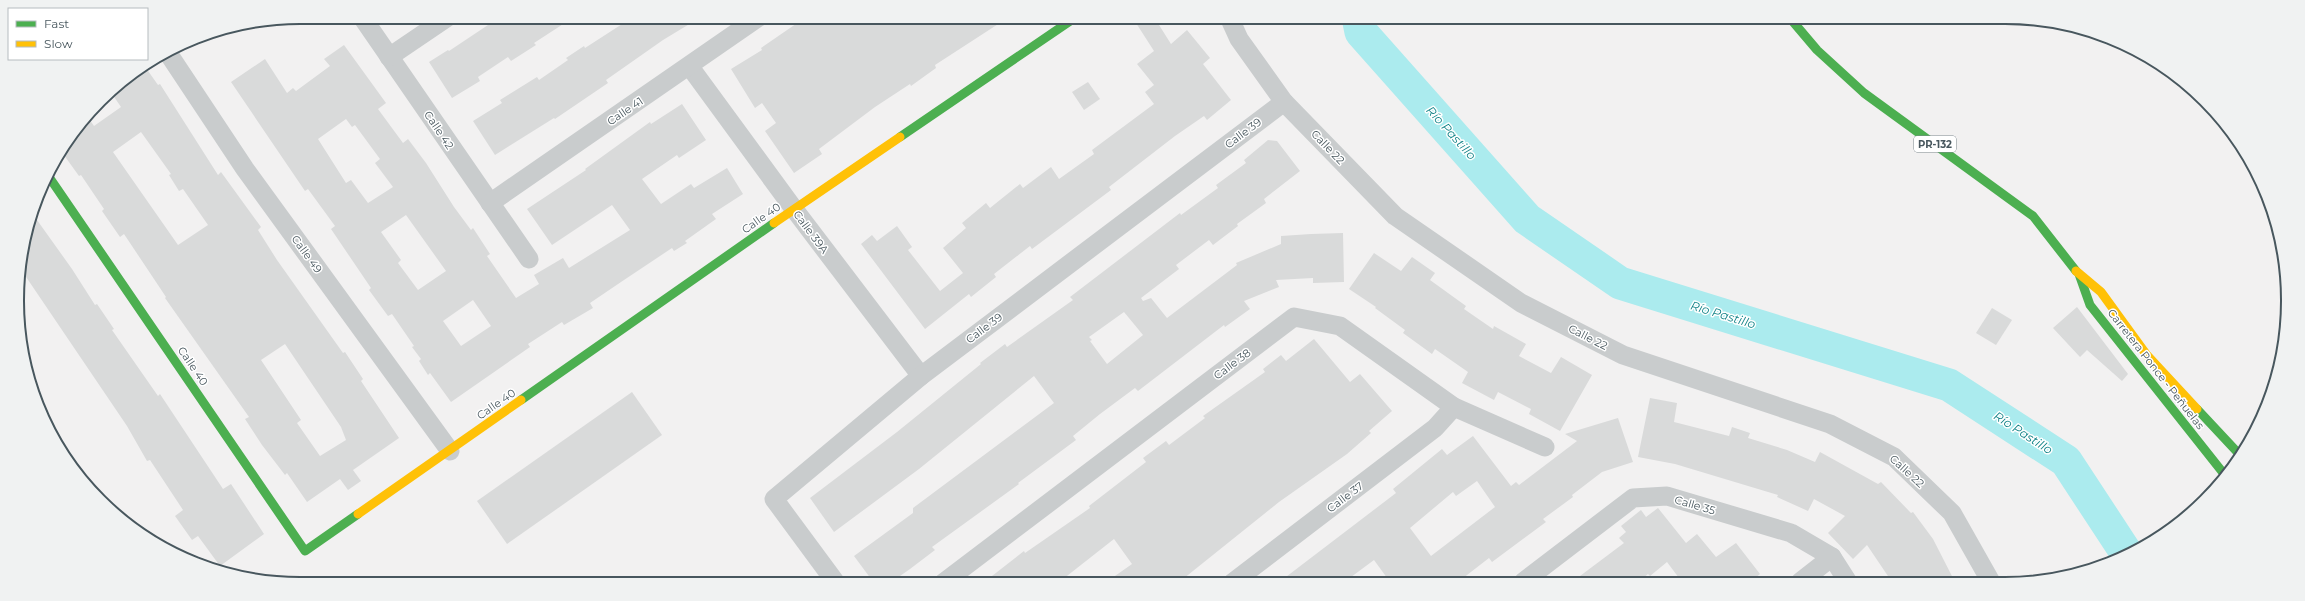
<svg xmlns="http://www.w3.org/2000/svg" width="2305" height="601" viewBox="0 0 2305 601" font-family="Montserrat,sans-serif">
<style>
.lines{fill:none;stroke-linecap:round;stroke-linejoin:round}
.river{stroke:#abebee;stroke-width:33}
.building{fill:#d9dada;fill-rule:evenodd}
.street{stroke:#c9cccd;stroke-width:19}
.fast{stroke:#4caf50;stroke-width:9}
.slow{stroke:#ffc107;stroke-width:9}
.labels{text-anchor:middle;stroke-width:3;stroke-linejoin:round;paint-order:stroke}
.shield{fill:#fff;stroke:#7f898e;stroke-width:1}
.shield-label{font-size:10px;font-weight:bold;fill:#48575e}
.street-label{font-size:11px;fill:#48575e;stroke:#fff}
.water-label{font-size:12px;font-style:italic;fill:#0e8185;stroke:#fff}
.rim{fill:none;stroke:#48575e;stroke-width:2}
</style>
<rect width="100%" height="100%" fill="#f2f1f1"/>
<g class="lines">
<!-- river -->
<polyline class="river" points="1358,17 1361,32 1527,219 1620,283 1949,385 2066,461 2127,554"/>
</g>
<!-- building -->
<g class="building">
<polygon points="500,17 574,17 534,43 536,45 511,61 508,57 478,77 480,81 452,98 429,62 448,50 449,51"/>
<polygon points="633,17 701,17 663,40 606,80 608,83 555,119 554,118 495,155 473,121 502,103 500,100 537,77 539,80 568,60 566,58 584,46 585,48"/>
<polygon points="806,17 1009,17 935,65 936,68 911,86 910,84 875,107 819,149 822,154 794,173 765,131 776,123 762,103 755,108 731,69 762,50 761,48"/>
<polygon points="1145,17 1154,17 1171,44 1187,30 1210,58 1203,64 1231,100 1207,120 1204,116 1175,136 1109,187 1111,190 1032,249 1030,246 994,274 996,277 971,297 969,294 925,329 861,244 872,235 877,241 897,226 912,247 908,250 940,291 963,273 943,248 966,228 962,223 986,203 990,208 1020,184 1023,188 1051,167 1059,179 1094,154 1092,150 1154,104 1145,92 1154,85 1137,64 1154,51 1136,23"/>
<path d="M344,45L386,103L378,109L403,143L408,139L426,163L454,207L471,230L473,228L490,254L487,256L516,298L539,284L534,275L563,258L569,268L630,230L612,205L552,245L527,209L586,170L585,169L650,122L651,124L682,104L706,140L679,158L677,155L642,179L661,204L691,184L694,188L727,168L743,194L712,214L716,219L685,241L687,243L674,251L672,248L621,282L590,303L593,308L564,325L562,322L528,344L530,347L451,402L430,373L428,375L419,361L421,359L412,347L414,346L392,314L388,316L369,290L371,288L331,229L335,226L308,189L305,191L231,82L265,59L287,93L293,88L296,91L330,66L324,59ZM346,119L352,127L355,125L380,159L375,163L393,187L368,203L351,180L346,183L318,139ZM406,215L446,271L418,290L398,263L401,260L381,232ZM473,300L491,326L461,346L443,321Z"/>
<path d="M146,68L158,85L160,84L218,175L221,172L261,227L258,230L277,260L343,353L345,352L363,379L361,381L399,438L353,470L361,481L348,490L340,479L307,502L287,473L285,475L262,445L245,419L249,417L165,298L166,297L124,234L120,237L102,211L104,209L81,175L79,176L61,151L76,128L87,116L94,126L121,107L110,91ZM141,132L171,174L169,175L179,191L183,189L208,225L178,245L113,152ZM285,344L341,427L346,440L320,456L297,423L301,420L261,360Z"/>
<polygon points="1088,82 1100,99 1084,110 1072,92"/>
<path d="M1268,140L1277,141L1300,171L1264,199L1266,203L1237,224L1238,226L1213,245L1209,240L1176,265L1179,269L1141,298L1143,301L1151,298L1167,318L1237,265L1236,263L1281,244V236L1311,234L1343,233L1344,282L1313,283V278L1276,280L1279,287L1244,301L1250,309L1225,327L1224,325L1138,391L1135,388L1100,414L1073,436L1076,440L1018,483L1019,484L932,547L935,550L910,569L890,583H874L854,556L913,513V508L1054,403L1034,376L919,469L834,532L810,498L897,432L981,364L980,363L1005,344L1007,347L1073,300L1070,297L1180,213L1181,215L1218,188L1216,185L1246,163L1244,160ZM1124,312L1143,335L1107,364L1090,341L1092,340L1089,337Z"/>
<polygon points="32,213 72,269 95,305 97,304 114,329 112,330 158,396 160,394 223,489 231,484 264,534 220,566 198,536 192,540 175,516 183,510 150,460 147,461 127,426 20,268 27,227"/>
<polygon points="1374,253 1401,271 1412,257 1435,273 1430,280 1466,306 1464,309 1493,329 1494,326 1526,344 1519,356 1551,373 1561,357 1592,375 1560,431 1529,414 1531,409 1498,392 1494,400 1462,383 1468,372 1435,349 1432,354 1403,333 1405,330 1375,308 1376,307 1349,289"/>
<polygon points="2077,307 2128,374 2122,381 2087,350 2080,357 2053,328"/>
<polygon points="1992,308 2012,320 1996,345 1976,333"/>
<polygon points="1314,339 1350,382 1360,374 1392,411 1369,431 1371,433 1347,454 1279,502 1178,583 1105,583 1132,564 1114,539 1058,583 983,583 1024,551 1025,553 1090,508 1089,506 1146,462 1143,458 1166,441 1169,445 1205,418 1203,416 1265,372 1263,369 1281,355 1286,361"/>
<polygon points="632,392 662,435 507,544 477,501"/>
<polygon points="1650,398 1677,403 1674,422 1729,436 1732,427 1750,433 1748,438 1787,450 1815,462 1820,452 1878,484 1881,482 1911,513 1913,512 1933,539 1955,582 1892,582 1867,545 1853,559 1828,533 1845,516 1814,499 1808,511 1777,497 1778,495 1675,464 1638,457"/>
<path d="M1618,418L1633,462L1602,472L1572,495L1573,497L1543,519L1546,522L1492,562L1489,558L1458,582H1390L1374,560L1343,583H1278L1396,493L1393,489L1442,449L1447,455L1473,436L1511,486L1516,482L1519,485L1577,441L1565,434ZM1477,481L1495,507L1431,556L1410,528L1453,492L1456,496Z"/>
<polygon points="1658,508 1686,543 1697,534 1716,557 1736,543 1760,574 1750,582 1682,582 1667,562 1650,576 1648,574 1638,582 1572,582 1624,543 1619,538 1626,532 1621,526 1641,510 1646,517"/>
</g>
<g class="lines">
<!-- street -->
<g class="street">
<polyline points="362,17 529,259"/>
<polyline points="1229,17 1239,39 1284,102 1395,216 1521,303 1623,355 1830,424 1894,457 1952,513 1991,582"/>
<polyline points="168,53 245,169 450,451"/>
<polyline points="389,57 448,17"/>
<polyline points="690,67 794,209 921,376"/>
<polyline points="490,203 759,17"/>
<polyline points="1523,582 1633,498 1667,496 1791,533 1832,557 1848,582"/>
<polyline points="1800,582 1832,557"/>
<polyline points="836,583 774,499 921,376 1284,102"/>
<polyline points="943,583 1294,317 1340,326 1454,407 1545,447"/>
<polyline points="1232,583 1435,428 1454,407"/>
</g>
<!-- fast -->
<g class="fast">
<polyline points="1789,17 1817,50 1864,93 2033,216 2076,271"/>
<polyline points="900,137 1076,17"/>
<polyline points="47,174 305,551 358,514"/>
<polyline points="2079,274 2090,305 2224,474"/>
<polyline points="521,400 774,223"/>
<polyline points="2197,409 2240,455"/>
</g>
<!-- slow -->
<g class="slow">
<polyline points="774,223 900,137"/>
<polyline points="2076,271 2101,292 2146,354 2197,409"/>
<polyline points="358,514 521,400"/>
</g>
</g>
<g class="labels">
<!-- shield labels -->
<rect class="shield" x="1914" y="136" width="42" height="16" rx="3"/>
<g class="shield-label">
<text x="1935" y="148">PR-132</text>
</g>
<!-- street labels -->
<g class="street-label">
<text transform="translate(625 111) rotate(-34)" y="4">Calle 41</text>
<text transform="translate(439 130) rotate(56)" y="4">Calle 42</text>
<text transform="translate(1243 133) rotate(-37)" y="4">Calle 39</text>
<text transform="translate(1328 147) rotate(46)" y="4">Calle 22</text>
<text transform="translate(761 218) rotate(-35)" y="4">Calle 40</text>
<text transform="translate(811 232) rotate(53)" y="4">Calle 39A</text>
<text transform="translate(307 254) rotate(54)" y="4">Calle 49</text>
<text transform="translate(984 328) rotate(-37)" y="4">Calle 39</text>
<text transform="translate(1588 337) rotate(27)" y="4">Calle 22</text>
<text transform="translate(1232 364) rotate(-37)" y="4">Calle 38</text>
<text transform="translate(193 366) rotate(56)" y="4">Calle 40</text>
<text transform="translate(2156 369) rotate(52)" y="4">Carretera Ponce - Peñuelas</text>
<text transform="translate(496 404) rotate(-35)" y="4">Calle 40</text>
<text transform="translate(1907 471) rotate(42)" y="4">Calle 22</text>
<text transform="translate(1345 497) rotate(-37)" y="4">Calle 37</text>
<text transform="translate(1695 505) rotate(16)" y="4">Calle 35</text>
</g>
<!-- water labels -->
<g class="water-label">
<text transform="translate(1451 133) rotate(48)" y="4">Río Pastillo</text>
<text transform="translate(1723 315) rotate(17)" y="4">Río Pastillo</text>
<text transform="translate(2023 433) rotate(33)" y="4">Río Pastillo</text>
</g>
</g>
<!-- crop -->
<path d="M0 0H2305V601H0ZM300 24H2005A276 276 0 0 1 2281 300V301A276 276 0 0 1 2005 577H300A276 276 0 0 1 24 301V300A276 276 0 0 1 300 24Z" fill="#f0f2f2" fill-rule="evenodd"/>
<path class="rim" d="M300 24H2005A276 276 0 0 1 2281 300V301A276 276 0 0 1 2005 577H300A276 276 0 0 1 24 301V300A276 276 0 0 1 300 24Z"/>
<!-- legend -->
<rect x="8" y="8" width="140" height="52" fill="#ffffff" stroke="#b6bcbf"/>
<rect x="16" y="21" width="20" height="6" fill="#4caf50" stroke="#b6bcbf"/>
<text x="44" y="28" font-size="12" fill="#48575e">Fast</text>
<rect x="16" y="41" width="20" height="6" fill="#ffc107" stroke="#b6bcbf"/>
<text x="44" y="48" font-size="12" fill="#48575e">Slow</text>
</svg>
